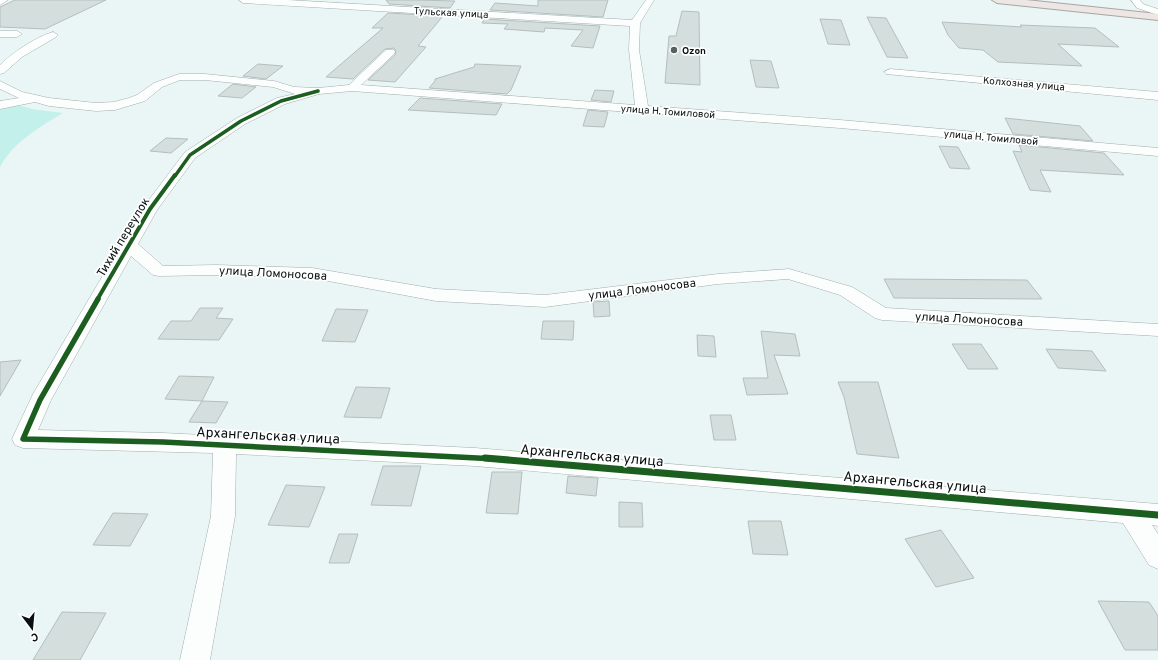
<svg xmlns="http://www.w3.org/2000/svg" width="1158" height="660" viewBox="0 0 1158 660" font-family="Overpass,sans-serif">
<style>
.green{fill:#c4f0eb}
.building{fill:#d4dedd;stroke:#b4bebd}
.lines{fill:none;stroke-linecap:round;stroke-linejoin:round}
.minor-casing{stroke:#a3adac;stroke-width:1}
.major-casing{stroke:#aba4a1;stroke-width:2}
.minor{fill:#fcfefe;fill-rule:evenodd}
.major{fill:#ece6e5;fill-rule:evenodd}
.cycleway-far3-casing{stroke:#fff;stroke-width:5}
.cycleway-far2-casing{stroke:#fff;stroke-width:6}
.cycleway-far1-casing{stroke:#fff;stroke-width:8}
.cycleway-casing{stroke:#fff;stroke-width:10}
.cycleway-far3{stroke:#1b5e20;stroke-width:3.5}
.cycleway-far2{stroke:#1b5e20;stroke-width:4}
.cycleway-far1{stroke:#1b5e20;stroke-width:5.5}
.cycleway{stroke:#1b5e20;stroke-width:7}
.poi-dot{fill:#586160;stroke:#fff;stroke-width:1.5}
.labels{text-anchor:middle;stroke-width:3.5;stroke-linejoin:round;paint-order:stroke}
.far-street-label{font-size:10px;fill:#091110;stroke:#fff}
.far-poi-label{font-size:10px;font-weight:bold;fill:#091110;stroke:#fff;text-anchor:start}
.street-label{font-size:12px;fill:#091110;stroke:#fff}
.near-street-label{font-size:14px;fill:#091110;stroke:#fff}
</style>
<rect width="100%" height="100%" fill="#eaf6f5"/>
<!-- green -->
<path class="green" d="M0,100L32,109L63,113C40,127 13,142 0,167Z"/>
<!-- building -->
<g class="building">
<polygon points="15,0 106,0 45,29 0,27 0,7"/>
<polygon points="386,0 417,0 455,1 450,8 389,4"/>
<polygon points="538,0 608,0 603,17 490,10 495,3 538,6"/>
<polygon points="682,11 699,12 700,85 665,83 669,36 676,36"/>
<polygon points="388,13 443,16 418,46 426,47 395,82 368,80 395,55 396,51 394,48 385,49 353,79 326,77 383,28 372,28"/>
<polygon points="867,17 886,18 908,58 887,57"/>
<polygon points="484,19 600,26 593,48 571,46 583,30 545,28 544,32 504,29 508,24 482,23"/>
<polygon points="820,19 841,20 850,45 828,44"/>
<polygon points="942,22 1022,27 1020,25 1095,28 1119,47 1058,44 1082,66 998,62 983,50 959,48 948,35"/>
<polygon points="750,60 771,61 779,88 756,87"/>
<polygon points="258,64 283,66 266,79 243,76"/>
<polygon points="475,64 521,66 511,90 507,94 429,88 435,81 435,79 474,67"/>
<polygon points="233,84 256,87 242,98 218,96"/>
<polygon points="595,90 614,91 611,102 591,100"/>
<polygon points="420,98 502,104 496,115 408,110"/>
<polygon points="588,110 608,112 604,127 583,126"/>
<polygon points="1005,118 1080,126 1093,141 1013,134"/>
<polygon points="166,138 188,139 171,153 150,151"/>
<polygon points="1019,145 1104,153 1124,175 1040,170 1051,192 1030,190 1013,151 1022,152"/>
<polygon points="939,146 958,147 970,169 950,168"/>
<polygon points="884,279 1027,280 1042,299 894,298"/>
<polygon points="609,301 610,316 594,317 593,302"/>
<polygon points="200,308 223,308 216,318 233,319 219,340 158,339 171,321 191,321"/>
<polygon points="336,309 368,310 355,342 322,341"/>
<polygon points="543,321 574,321 573,340 541,339"/>
<polygon points="761,331 795,334 800,356 774,355 788,394 747,395 743,378 768,378"/>
<polygon points="697,335 714,336 716,357 698,356"/>
<polygon points="952,344 981,344 998,369 968,369"/>
<polygon points="1046,349 1092,351 1106,371 1058,368"/>
<polygon points="21,360 0,396 0,362"/>
<polygon points="179,376 214,377 202,401 165,399"/>
<polygon points="838,382 878,382 899,458 857,454 844,397"/>
<polygon points="356,387 390,388 381,418 344,417"/>
<polygon points="202,401 228,402 216,423 189,422"/>
<polygon points="710,415 731,415 736,440 714,440"/>
<polygon points="383,466 421,466 411,506 371,505"/>
<polygon points="492,472 522,472 518,514 486,513"/>
<polygon points="568,476 598,478 596,496 566,493"/>
<polygon points="286,485 325,487 309,527 268,525"/>
<polygon points="619,502 642,503 643,527 619,527"/>
<polygon points="113,513 148,514 130,546 93,545"/>
<polygon points="748,521 781,521 788,555 753,554"/>
<polygon points="941,530 974,578 936,587 905,539"/>
<polygon points="339,534 358,534 349,563 329,563"/>
<polygon points="1098,601 1149,602 1158,616 1158,650 1125,650"/>
<polygon points="62,612 106,613 80,660 33,660"/>
</g>
<g class="lines">
<defs>
<g id="minor">
<polygon points="0,0 8,0 0,5"/>
<polygon points="239,0 288,0 632,20 646,0 654,0 640,23 639,50 648,106 840,120 1158,148 1158,156 840,128 352,91 319,94 285,104 245,124 195,158 157,210 138,244 163,266 216,265 312,268 436,289 545,295 718,274 789,269 852,287 886,308 1158,324 1158,336 882,320 875,318 840,295 788,279 718,284 545,307 436,301 312,278 216,275 159,276 153,275 131,256 51,400 38,430 163,433 475,448 1158,504 1158,526 1152,525 1158,534 1158,569 1149,565 1123,523 475,466 236,454 235,516 210,660 180,660 211,516 213,453 23,448 15,445 12,439 33,394 142,209 185,152 237,118 277,98 295,94 273,87 205,80 180,80 162,87 145,101 115,110 96,111 49,106 35,102 0,109 0,101 19,98 0,89 0,81 22,92 49,98 96,103 114,102 129,98 137,95 154,83 179,74 205,74 274,81 294,87 318,88 349,85 386,50 394,50 395,52 394,54 361,85 635,105 629,50 630,26 243,3"/>
<polygon points="1131,0 1140,0 1143,4 1158,9 1158,15 1137,8"/>
<polygon points="0,31 17,31 22,34 17,37 0,37"/>
<path d="M53,32L58,35L56,37L22,57L4,73L0,74V65C12,53 37,36 53,32Z"/>
<polygon points="890,69 1158,92 1158,100 886,74 884,72"/>
</g>
<polygon id="major" points="992,0 1026,0 1158,14 1158,20 997,3"/>
</defs>
<!-- minor casing -->
<use href="#minor" class="minor-casing"/>
<!-- major casing -->
<use href="#major" class="major-casing"/>
<!-- minor -->
<use href="#minor" class="minor"/>
<!-- major -->
<use href="#major" class="major"/>
<defs>
<polyline id="cycleway-far3" points="175,176 190,155 241,121 281,101 318,91"/>
<polyline id="cycleway-far2" points="97,300 150,209 175,175"/>
<polyline id="cycleway-far1" points="98,299 40,400 23,439 163,442 497,459"/>
<polyline id="cycleway" points="485,458 1158,515"/>
</defs>
<!-- cycleway-far3 casing -->
<use href="#cycleway-far3" class="cycleway-far3-casing"/>
<!-- cycleway-far2 casing -->
<use href="#cycleway-far2" class="cycleway-far2-casing"/>
<!-- cycleway-far1 casing -->
<use href="#cycleway-far1" class="cycleway-far1-casing"/>
<!-- cycleway casing -->
<use href="#cycleway" class="cycleway-casing"/>
<!-- cycleway-far3 -->
<use href="#cycleway-far3" class="cycleway-far3"/>
<!-- cycleway-far2 -->
<use href="#cycleway-far2" class="cycleway-far2"/>
<!-- cycleway-far1 -->
<use href="#cycleway-far1" class="cycleway-far1"/>
<!-- cycleway -->
<use href="#cycleway" class="cycleway"/>
</g>
<!-- markers -->
<circle class="poi-dot" cx="674" cy="50" r="4"/>
<g class="labels">
<!-- far-street labels -->
<g class="far-street-label">
<text transform="translate(451 12) rotate(3)" y="4">Тульская улица</text>
<text transform="translate(1024 83) rotate(5)" y="4">Колхозная улица</text>
<text transform="translate(668 111) rotate(4)" y="4">улица Н. Томиловой</text>
<text transform="translate(991 137) rotate(5)" y="4">улица Н. Томиловой</text>
</g>
<!-- far-poi labels -->
<g class="far-poi-label">
<text x="682" y="54">Ozon</text>
</g>
<!-- street labels -->
<g class="street-label">
<text transform="translate(123 237) rotate(-59)" y="4">Тихий переулок</text>
<text transform="translate(273 273) rotate(3)" y="4">улица Ломоносова</text>
<text transform="translate(642 289) rotate(-7)" y="4">улица Ломоносова</text>
<text transform="translate(969 319) rotate(3)" y="4">улица Ломоносова</text>
</g>
<!-- near-street labels -->
<g class="near-street-label">
<text transform="translate(268 435) rotate(3)" y="5">Архангельская улица</text>
<text transform="translate(592 455) rotate(5)" y="5">Архангельская улица</text>
<text transform="translate(915 482) rotate(5)" y="5">Архангельская улица</text>
</g>
</g>
<!-- north arrow -->
<g transform="translate(32 628) rotate(164)" stroke="#ffffff" stroke-width="3" paint-order="stroke">
<path d="M0-3L7 15L0 10L-7 15Z" fill="#091110"/>
<text y="-6" font-size="11" font-weight="bold" text-anchor="middle" fill="#091110">С</text>
</g>
</svg>
